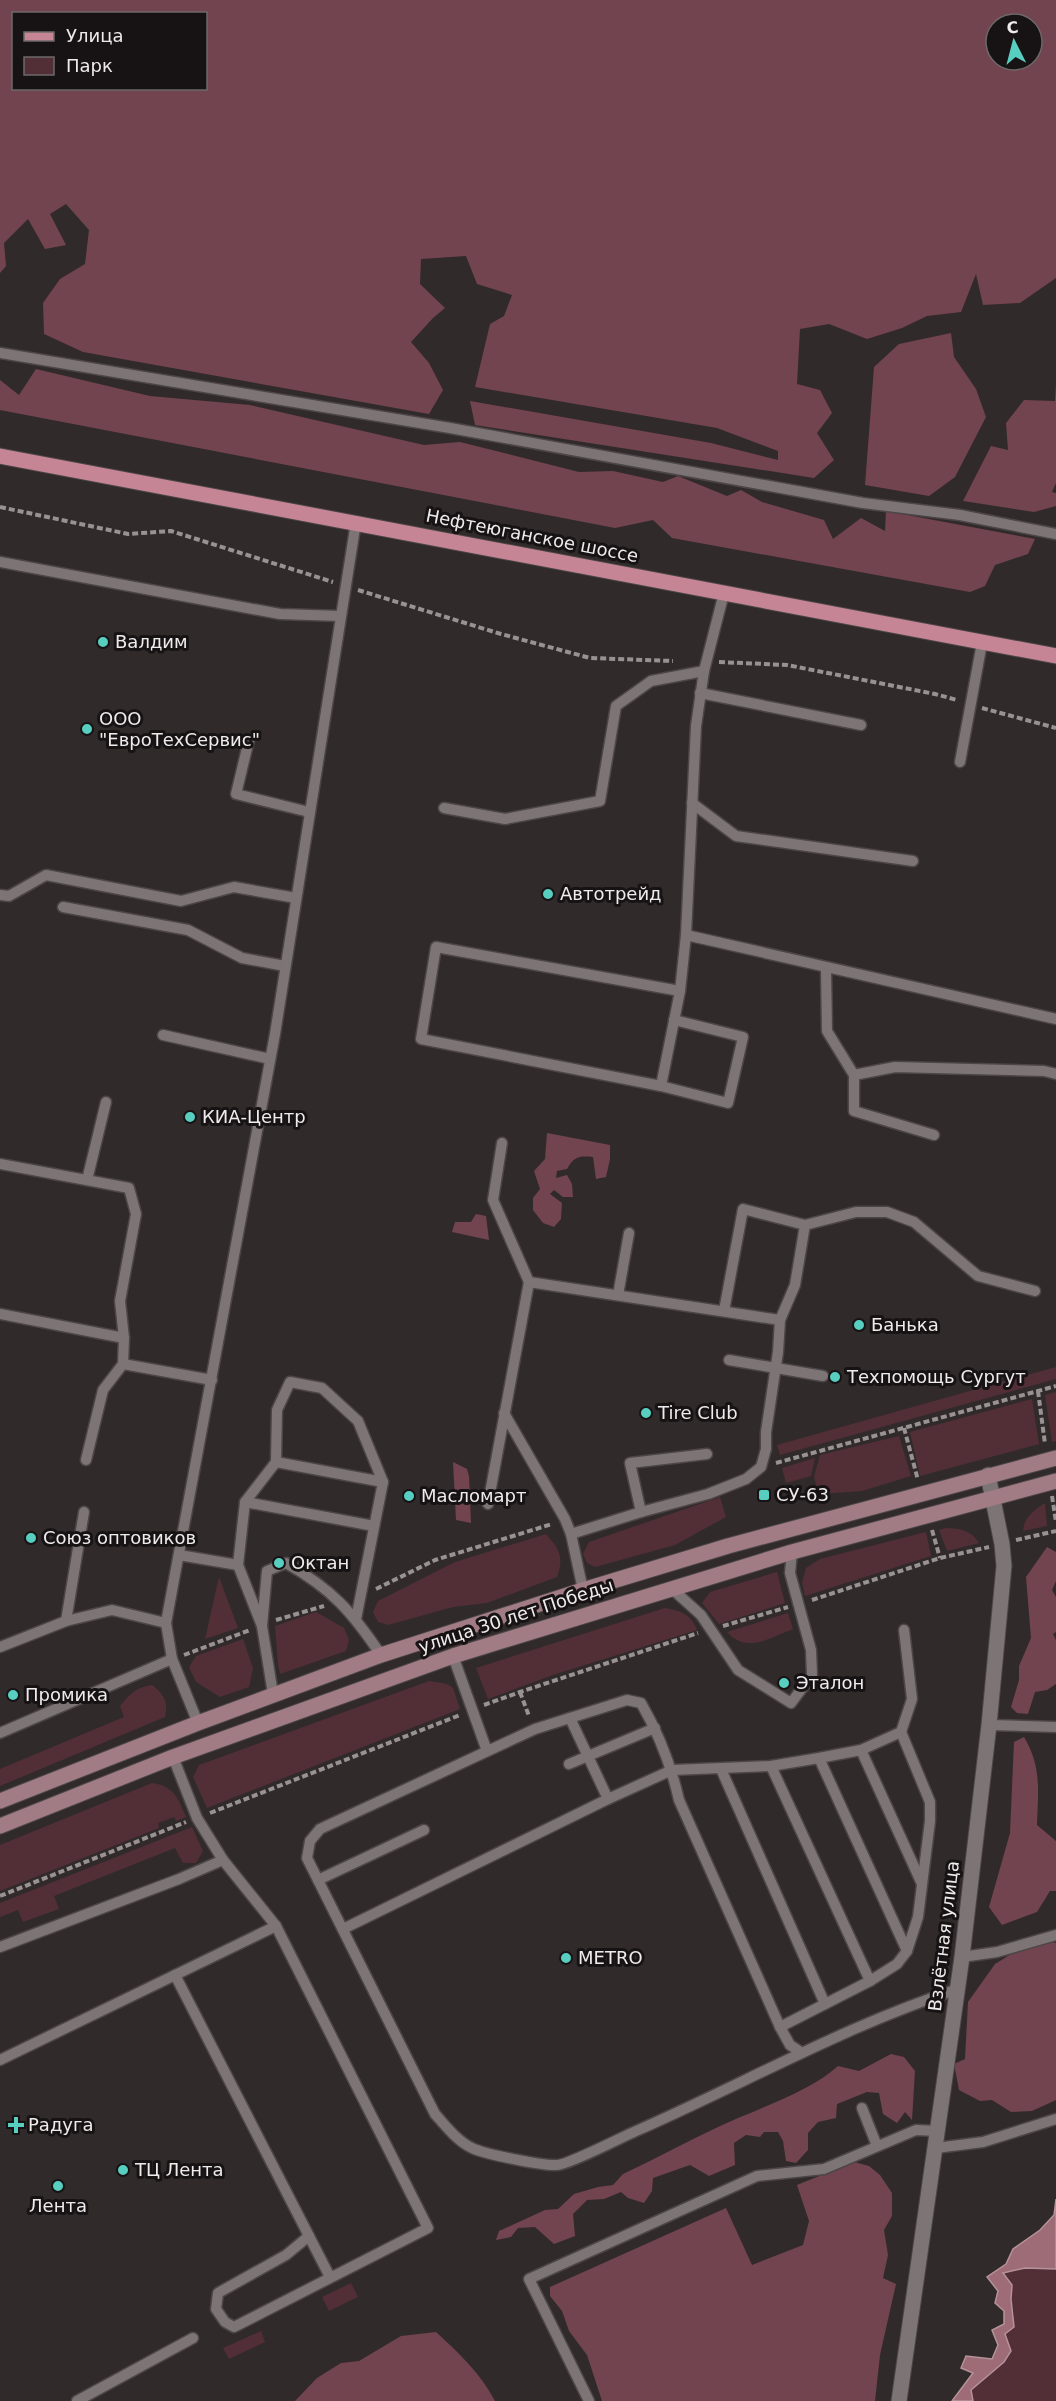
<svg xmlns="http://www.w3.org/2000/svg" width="1056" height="2401" viewBox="0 0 1056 2401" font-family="'DejaVu Sans',sans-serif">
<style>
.green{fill:#522f37}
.forest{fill:#72444f;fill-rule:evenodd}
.water{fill:#9d6c77;stroke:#b6929a;stroke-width:1.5}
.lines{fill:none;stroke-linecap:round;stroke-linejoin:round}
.lane-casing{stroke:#4c4648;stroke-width:13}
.street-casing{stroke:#4c4648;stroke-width:17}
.secondary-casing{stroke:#4c4648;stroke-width:17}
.primary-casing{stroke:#4c4648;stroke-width:17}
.path{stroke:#989293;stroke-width:4;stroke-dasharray:6 3;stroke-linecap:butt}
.lane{stroke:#7d7476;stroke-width:10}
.street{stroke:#7d7476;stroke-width:15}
.secondary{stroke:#a17c85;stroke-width:15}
.primary{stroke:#c68595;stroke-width:15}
.poi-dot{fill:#58cec0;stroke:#171314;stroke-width:2}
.labels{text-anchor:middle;stroke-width:6;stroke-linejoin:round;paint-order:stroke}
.street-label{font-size:18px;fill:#efeaeb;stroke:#171314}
.poi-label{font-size:18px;fill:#efeaeb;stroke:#171314;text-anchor:start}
</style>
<rect width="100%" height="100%" fill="#312a2b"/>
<!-- green -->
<g class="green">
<polygon points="1056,1367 1056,1379 780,1455 777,1445"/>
<polygon points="1056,1392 1056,1441 1052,1442 1045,1395"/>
<polygon points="1032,1399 1039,1444 920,1476 910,1432"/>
<polygon points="899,1436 911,1476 862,1491 819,1494 814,1477 820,1455"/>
<polygon points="815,1458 811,1476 786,1483 782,1468"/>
<polygon points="720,1497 726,1517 675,1545 595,1567 587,1563 583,1554 589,1542"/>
<path d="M1045,1503L1047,1526L1023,1531C1024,1517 1033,1511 1045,1503Z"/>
<path d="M946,1528C960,1528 972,1531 979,1543L947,1551L939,1530Z"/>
<polygon points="926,1532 931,1556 805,1596 802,1583 806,1568 820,1559"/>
<path d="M546,1534C560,1550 564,1557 557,1577L487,1603L453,1607L388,1625L378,1622L373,1612L378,1601L455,1562Z"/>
<polygon points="777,1572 785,1603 719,1624 702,1603 710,1592"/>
<polygon points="219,1577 238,1628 205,1639"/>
<path d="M665,1608C681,1611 691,1614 697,1630L553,1675L488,1699L476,1668Z"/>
<polygon points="316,1612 344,1628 349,1640 346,1651 280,1674 278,1665 275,1626"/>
<path d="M788,1613L793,1629C769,1638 747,1654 727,1632Z"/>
<polygon points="243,1639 253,1668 249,1687 220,1697 196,1682 189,1667 196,1656"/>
<polygon points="429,1681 447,1684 453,1688 460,1709 207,1808 193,1777 199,1765"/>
<path d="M152,1685C165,1695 168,1702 165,1717L0,1786V1769L124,1717L120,1706C130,1694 136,1687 152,1685Z"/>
<path d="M152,1783C174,1786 178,1798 186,1817L176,1821L174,1817L158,1823L159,1828L0,1891V1845Z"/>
<polygon points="192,1827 203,1851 196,1863 183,1863 175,1848 54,1896 59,1909 23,1922 18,1910 0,1917 0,1903"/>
<polygon points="1025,2268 1056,2269 1056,2401 973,2401 971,2390 1004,2362 1005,2334 1014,2314 1011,2299 1012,2285 1003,2273"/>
<polygon points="351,2283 358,2297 329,2311 322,2297"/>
<polygon points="261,2331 265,2342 229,2359 223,2348"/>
</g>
<!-- forest -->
<g class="forest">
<path d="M0,0H1056V278L1020,303L983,305L976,274L961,312L927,316L902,328L867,339L829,324L800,329L797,384L820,390L832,413L817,433L834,460L814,478L475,425L470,401L711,443L778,460V451L717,428L475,387L490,324L504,316L512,295L477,284L466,256L421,259L420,284L445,308L433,318L411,342L429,363L443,390L429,414L83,352L44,334L43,303L60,279L85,264L89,230L66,204L50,214L66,245L45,249L28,219L4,243L6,266L0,273ZM14,14H206V88H14ZM996,24H1032V60H996Z"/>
<polygon points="951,333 954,357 976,389 986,417 955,477 929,496 865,485 874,367 899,344"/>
<polygon points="36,369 150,396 250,405 424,445 460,442 579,472 613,471 663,482 678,476 727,496 741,490 762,502 824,520 833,539 861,518 885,531 886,511 1035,539 1028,554 995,565 985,586 970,592 672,538 653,520 615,528 0,410 0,380 19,395"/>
<polygon points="1056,384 1056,483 1052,492 1056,493 1056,506 1034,512 963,501 991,446 1008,450 1006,423 1024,400 1055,401"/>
<path d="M547,1133L610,1145V1159L606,1177L596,1179L593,1157C580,1156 574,1156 567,1169L557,1171L556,1178L567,1175L572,1184L573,1197H563L554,1190L550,1194L562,1203L561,1219L554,1227L543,1223L533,1210V1198L540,1189L534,1171L545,1159Z"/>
<polygon points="476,1214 486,1216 489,1240 452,1232 455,1222 471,1222"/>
<polygon points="453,1462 467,1469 469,1476 471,1523 456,1520"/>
<polygon points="1047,1547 1056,1552 1056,1581 1052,1590 1056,1597 1056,1632 1053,1634 1056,1640 1056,1684 1047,1690 1035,1692 1028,1714 1017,1713 1011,1707 1019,1680 1019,1666 1031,1638 1026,1577"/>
<path d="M1024,1737C1042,1767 1038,1792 1037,1825L1056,1841V1891H1050L1037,1912L1002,1925L989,1907L1010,1833L1014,1742Z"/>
<polygon points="1053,1942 1056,1943 1056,2100 1032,2111 1011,2112 992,2100 980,2101 959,2090 954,2064 965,2059 968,2002 995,1964 1021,1948"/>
<path d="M891,2054L904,2057L915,2071L912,2120L905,2112L897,2123L883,2114L879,2093L867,2092L837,2104L836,2118L818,2122L808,2133V2150L796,2163L786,2161L783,2141L778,2132H764L760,2137L746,2135L734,2143L735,2165L709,2176L690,2165L653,2178L652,2191L644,2203L628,2198L621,2192L604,2199L587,2200L573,2214L575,2236L554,2244L535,2227L518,2228L511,2237L496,2240L499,2231L545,2210L558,2209L574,2194L598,2187L613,2185L623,2174C655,2159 686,2142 718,2127C754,2110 810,2092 838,2066L859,2071Z"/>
<polygon points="854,2162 869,2166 880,2175 892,2193 892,2216 884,2230 888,2255 883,2278 896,2284 880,2355 875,2401 602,2401 587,2355 569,2331 562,2311 550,2296 550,2287 726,2208 752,2265 803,2245 809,2221 797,2185"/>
<path d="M436,2332C459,2353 481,2374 495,2401H295L317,2378L341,2363L359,2361L401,2336Z"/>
</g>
<!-- water -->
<polygon class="water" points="1056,2199 1056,2269 1025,2268 1003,2273 1012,2285 1011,2299 1014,2327 1005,2334 1011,2351 1004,2362 971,2390 973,2401 952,2401 973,2373 961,2368 966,2356 992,2359 998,2345 992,2330 1004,2324 1004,2311 995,2303 998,2291 987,2277 1006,2264 1013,2249 1040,2230 1054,2215"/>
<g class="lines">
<defs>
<g id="lane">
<polyline points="0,353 450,428 863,503 960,515 1056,534"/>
<polyline points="0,562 280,614 340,616"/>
<polyline points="700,693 861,725"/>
<polyline points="249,740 236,794 309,812"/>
<polyline points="960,762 982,643"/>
<polyline points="692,803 736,836 913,861"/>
<polyline points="444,808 505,819 600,801 616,706 651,681 704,671"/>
<polyline points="0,895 9,896 46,875 181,901 234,887 296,898"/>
<polyline points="63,907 188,930 242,958 285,966"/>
<polyline points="686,935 1056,1019"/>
<polyline points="826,968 827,1031 854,1075 854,1111 934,1135"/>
<polyline points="674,1020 743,1037 728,1103 661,1086 421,1039 436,947 680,991"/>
<polyline points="163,1035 270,1059"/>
<polyline points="854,1075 895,1067 1044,1071 1056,1074"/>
<polyline points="661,1086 680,991 686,935 696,726 704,671 724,593"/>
<polyline points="502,1143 493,1200 529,1282"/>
<polyline points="0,1164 129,1188 136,1214 120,1301 124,1338 123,1364 103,1390 86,1460"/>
<polyline points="87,1180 106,1102"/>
<polyline points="618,1295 629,1233"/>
<polyline points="724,1311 743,1209 805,1225 856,1212 887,1212 914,1222 978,1276 1035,1291"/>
<polyline points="0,1314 124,1338"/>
<polyline points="729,1360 823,1376"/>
<polyline points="123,1364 212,1380"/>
<polyline points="504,1413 565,1519 571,1534 583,1590"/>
<polyline points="276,1462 277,1410 290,1382 322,1388 358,1421 383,1482"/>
<polyline points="245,1502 374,1526"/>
<polyline points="488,1504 529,1282 780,1320"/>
<polyline points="641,1512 630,1463 707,1454"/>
<polyline points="571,1534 641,1512 708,1494 746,1479 761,1467 766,1449 766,1432 778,1352 780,1320 795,1285 805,1225"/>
<polyline points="179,1555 238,1565"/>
<polyline points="671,1588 701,1615 738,1670 791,1703 812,1675 811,1650 790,1573 792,1552"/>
<polyline points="66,1621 84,1512"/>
<polyline points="262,1626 238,1565 245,1502 276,1462 383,1482 356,1619"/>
<polyline points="0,1647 66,1621 112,1610 166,1623"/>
<polyline points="453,1656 487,1751"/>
<path d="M273,1694L262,1626L267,1571L286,1563C332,1589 352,1612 381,1655"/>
<polyline points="570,1718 608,1799"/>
<polyline points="198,1723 172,1659 166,1623 275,1034 356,522"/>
<polyline points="989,1725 1056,1727"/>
<polyline points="0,1733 172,1659"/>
<polyline points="861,1750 922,1884"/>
<polyline points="173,1757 197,1818 223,1860 276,1926 428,2228 234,2327 225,2322 216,2309 218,2293 286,2255 309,2236"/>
<polyline points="819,1758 907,1951"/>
<polyline points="569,1764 655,1728"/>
<polyline points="771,1766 870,1981"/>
<polyline points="721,1769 825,2004"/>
<polyline points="318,1880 424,1830"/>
<polyline points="343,1929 608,1799 672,1770 771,1766 819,1758 861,1750 901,1732 912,1699 904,1630"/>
<polyline points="0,1947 179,1879 223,1860"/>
<polyline points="962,1957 997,1952 1056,1935"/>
<polyline points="175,1975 330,2277"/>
<polyline points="780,2027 870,1981 897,1964 907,1951 918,1917 930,1821 930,1802 901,1732"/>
<path d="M802,2053L790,2045L780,2027L679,1800C671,1765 659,1734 641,1703L627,1700L535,1729L320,1829L310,1841L307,1858L435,2114C446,2126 457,2141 472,2148C484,2154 543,2166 557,2165C568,2165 622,2137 636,2131C743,2084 847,2025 958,1989"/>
<polyline points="0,2060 276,1926"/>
<polyline points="862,2108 877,2146"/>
<polyline points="936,2148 983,2142 1056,2119"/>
<polyline points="77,2401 193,2338"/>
<polyline points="589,2401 529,2279 757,2176 824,2169 916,2130 938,2131"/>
</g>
<polyline id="street" points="899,2401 962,1957 989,1725 1004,1566 1002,1544 988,1475"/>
<g id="secondary">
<polyline points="0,1801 198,1723 381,1655 583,1590 728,1546 1056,1458"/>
<polyline points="0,1826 173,1757 453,1656 792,1552 1056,1481"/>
</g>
<polyline id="primary" points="0,456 1056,656"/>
</defs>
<!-- lane casing -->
<use href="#lane" class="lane-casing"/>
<!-- street casing -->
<use href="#street" class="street-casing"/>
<!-- secondary casing -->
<use href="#secondary" class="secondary-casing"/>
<!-- primary casing -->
<use href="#primary" class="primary-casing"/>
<!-- path -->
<g class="path">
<polyline points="0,507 128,534 171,531 333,582"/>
<polyline points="358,590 501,634 590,658 673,661"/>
<polyline points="719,662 787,665 935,694 957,700"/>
<polyline points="982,708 1056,728"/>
<polyline points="1038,1391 1045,1444"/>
<polyline points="904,1428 918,1480"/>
<polyline points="776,1463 1056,1386"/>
<polyline points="1052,1496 1056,1522"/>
<polyline points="932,1530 940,1558"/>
<polyline points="1016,1540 1056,1531"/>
<polyline points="376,1589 435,1560 552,1524"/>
<polyline points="812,1600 940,1558 989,1547"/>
<polyline points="276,1620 324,1606"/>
<polyline points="723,1626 788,1607"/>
<polyline points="184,1655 250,1630"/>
<polyline points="520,1692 529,1716"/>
<polyline points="484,1705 520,1692 698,1633"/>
<polyline points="210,1813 460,1715"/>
<polyline points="0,1896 186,1822"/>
</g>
<!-- lane -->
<use href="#lane" class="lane"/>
<!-- street -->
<use href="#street" class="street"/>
<!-- secondary -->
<use href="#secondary" class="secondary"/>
<!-- primary -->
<use href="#primary" class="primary"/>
</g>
<!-- markers -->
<g class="poi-dot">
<circle cx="103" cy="642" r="6"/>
<circle cx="87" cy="729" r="6"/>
<circle cx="548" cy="894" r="6"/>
<circle cx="190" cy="1117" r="6"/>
<circle cx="859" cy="1325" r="6"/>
<circle cx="835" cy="1377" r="6"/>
<circle cx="646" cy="1413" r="6"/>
<rect x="758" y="1489" width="12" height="12" rx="3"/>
<circle cx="409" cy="1496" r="6"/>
<circle cx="31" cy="1538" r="6"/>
<circle cx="279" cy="1563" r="6"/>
<circle cx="784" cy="1683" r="6"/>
<circle cx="13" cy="1695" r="6"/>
<circle cx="566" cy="1958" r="6"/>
<path d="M13 2116h6v6h6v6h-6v6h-6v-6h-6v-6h6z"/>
<circle cx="123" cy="2170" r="6"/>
<circle cx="58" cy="2186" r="6"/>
</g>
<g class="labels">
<!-- street labels -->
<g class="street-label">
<text transform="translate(532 536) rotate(11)" y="6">Нефтеюганское шоссе</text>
<text transform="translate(516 1616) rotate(-18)" y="6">улица 30 лет Победы</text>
<text transform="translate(944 1936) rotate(-83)" y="6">Взлётная улица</text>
</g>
<!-- poi labels -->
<g class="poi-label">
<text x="115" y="648">Валдим</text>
<text x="99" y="725">ООО<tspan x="99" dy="21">"ЕвроТехСервис"</tspan></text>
<text x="560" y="900">Автотрейд</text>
<text x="202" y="1123">КИА-Центр</text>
<text x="871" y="1331">Банька</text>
<text x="847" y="1383">Техпомощь Сургут</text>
<text x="658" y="1419">Tire Club</text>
<text x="776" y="1501">СУ-63</text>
<text x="421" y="1502">Масломарт</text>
<text x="43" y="1544">Союз оптовиков</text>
<text x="291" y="1569">Октан</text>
<text x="796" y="1689">Эталон</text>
<text x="25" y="1701">Промика</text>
<text x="578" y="1964">METRO</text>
<text x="28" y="2131">Радуга</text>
<text x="135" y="2176">ТЦ Лента</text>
<text x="58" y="2212" text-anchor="middle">Лента</text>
</g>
</g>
<!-- legend -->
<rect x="12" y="12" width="195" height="78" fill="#171314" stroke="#6d696a" stroke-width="1.5"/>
<rect x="24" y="32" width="30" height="9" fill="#c68595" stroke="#6d696a" stroke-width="1.5"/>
<text x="66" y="42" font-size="18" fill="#efeaeb">Улица</text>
<rect x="24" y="57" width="30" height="18" fill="#522f37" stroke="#6d696a" stroke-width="1.5"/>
<text x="66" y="72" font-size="18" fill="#efeaeb">Парк</text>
<!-- north arrow -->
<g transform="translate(1014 42) rotate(354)"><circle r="28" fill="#171314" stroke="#6d696a" stroke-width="1.5"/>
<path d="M0-4.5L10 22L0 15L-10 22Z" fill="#58cec0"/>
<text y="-9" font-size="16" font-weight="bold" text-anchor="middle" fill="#efeaeb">С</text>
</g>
</svg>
